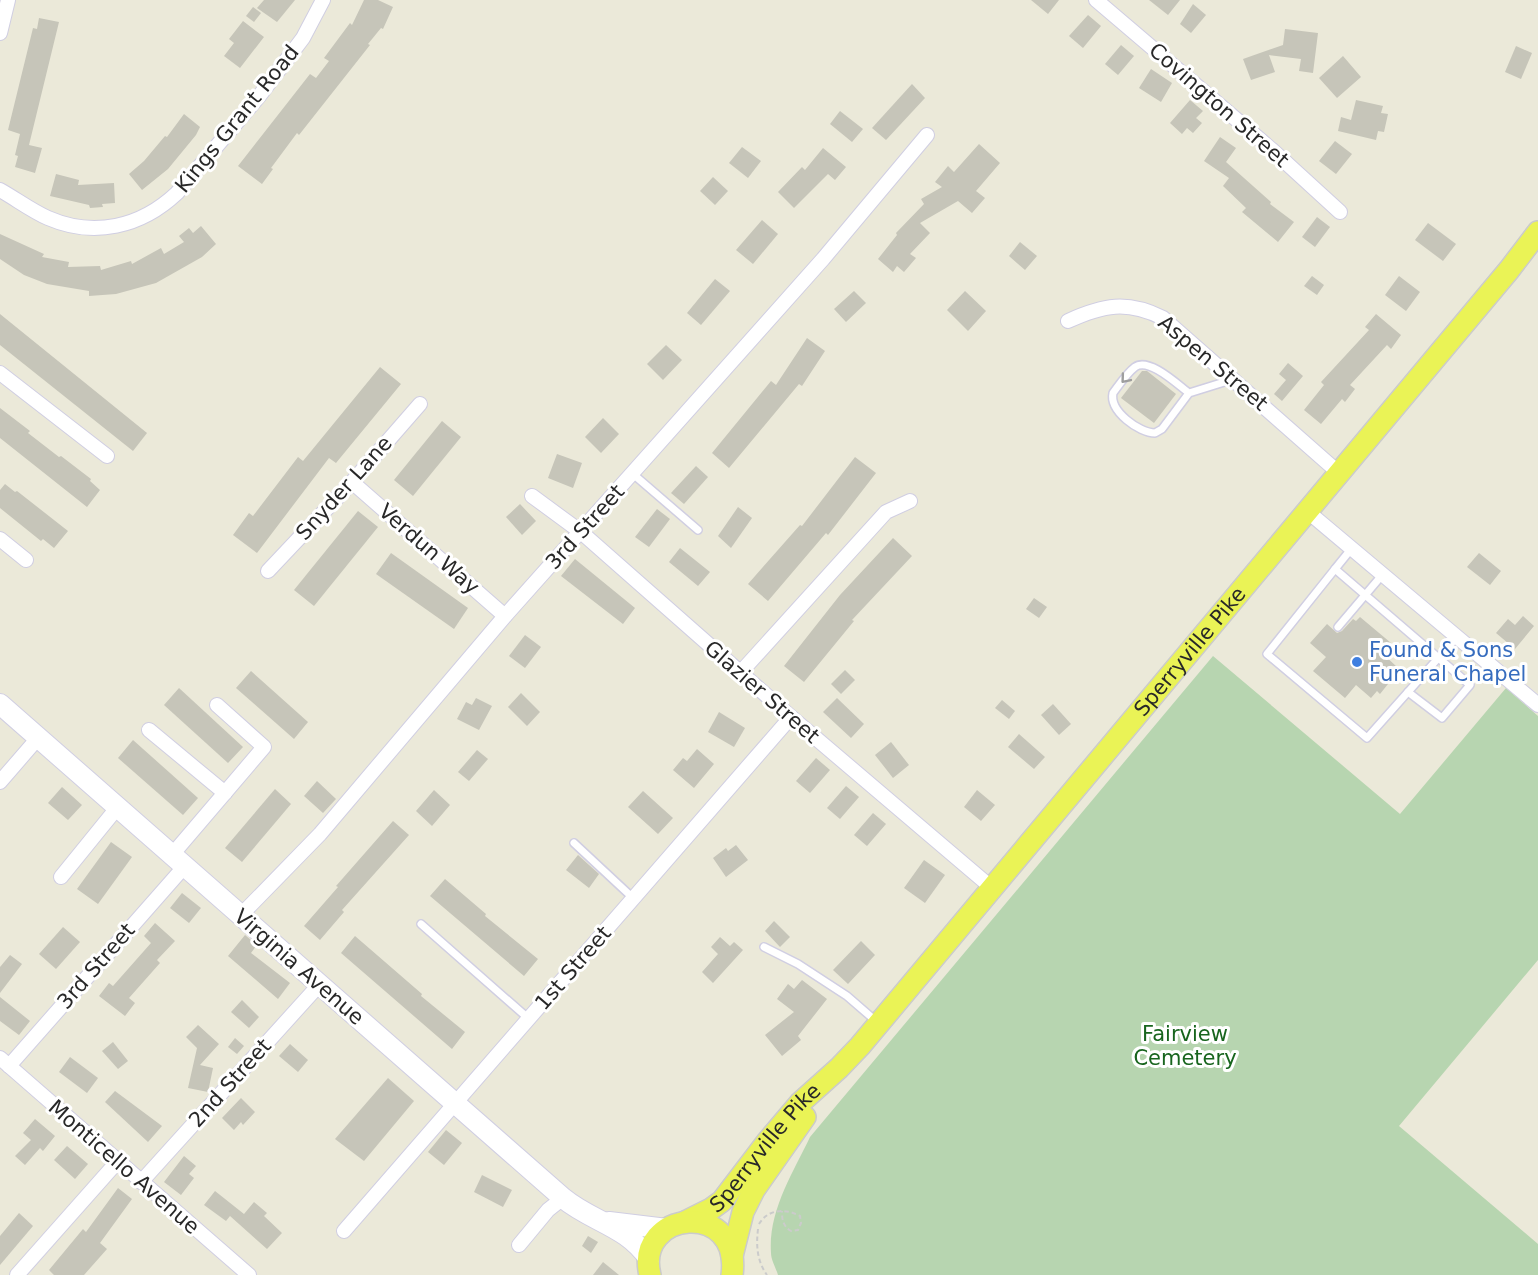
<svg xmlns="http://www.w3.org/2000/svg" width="1538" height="1275" viewBox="0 0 1538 1275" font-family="'DejaVu Sans',sans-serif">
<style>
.cemetery{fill:#b7d5b0}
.building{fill:#c6c5b9}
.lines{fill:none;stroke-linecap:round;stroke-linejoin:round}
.lane-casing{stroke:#d0cee2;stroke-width:10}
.street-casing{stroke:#d0cee2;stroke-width:16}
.secondary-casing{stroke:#d0cee2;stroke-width:22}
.primary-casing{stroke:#cbcbcb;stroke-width:24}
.path{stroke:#cbcbcb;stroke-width:2;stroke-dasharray:4.5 3;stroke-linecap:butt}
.lane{stroke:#fff;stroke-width:7}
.street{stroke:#fff;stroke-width:14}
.secondary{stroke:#fff;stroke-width:20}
.primary{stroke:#eaf356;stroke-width:21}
.oneway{stroke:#9e9e9e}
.shop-dot{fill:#3f7fe0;stroke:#fff;stroke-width:2}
.labels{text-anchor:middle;stroke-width:6;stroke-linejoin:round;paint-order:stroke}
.street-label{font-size:21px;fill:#282828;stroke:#fff}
.shop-label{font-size:21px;fill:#366cbe;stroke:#fff;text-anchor:start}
.park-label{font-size:21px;fill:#18651e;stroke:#fff}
</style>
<rect width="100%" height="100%" fill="#ebe9d9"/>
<!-- cemetery -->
<path class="cemetery" d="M1213,656L1400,814L1506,688L1538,716V960L1399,1126L1538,1244V1275H778C776,1268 771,1260 771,1253C768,1211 793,1173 810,1137Z"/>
<!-- building -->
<g class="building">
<polygon points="264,0 295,0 277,22 257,8"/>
<polygon points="364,0 378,0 393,7 383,29 381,28 368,44 370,45 299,135 297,133 274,164 271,168 273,169 262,184 238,166 310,74 316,78 329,61 324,58 350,23 352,25"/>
<polygon points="1031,0 1059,0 1048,14"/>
<polygon points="1149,0 1180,0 1168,15"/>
<polygon points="1193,4 1206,15 1191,33 1180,24"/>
<polygon points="253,7 261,13 254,22 246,16"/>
<polygon points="1088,15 1101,26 1083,48 1069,36"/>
<polygon points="39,18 59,22 29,145 42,148 35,173 15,167 18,156 15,155 20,134 8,130 33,28 37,29"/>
<polygon points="243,21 264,37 240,68 224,56 234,43 229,39"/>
<polygon points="1285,29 1318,33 1313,73 1299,71 1301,59 1269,55 1275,72 1251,80 1243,59 1283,45"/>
<polygon points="1121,45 1134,56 1118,75 1105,64"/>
<polygon points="1516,46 1532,53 1521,79 1505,72"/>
<polygon points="1343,56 1361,77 1337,98 1319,78"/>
<polygon points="1151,69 1172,83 1161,102 1139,88"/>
<polygon points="912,84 925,98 886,140 872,128"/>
<polygon points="1190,100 1203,111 1196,118 1202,123 1193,133 1187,128 1182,134 1170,123"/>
<polygon points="1356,100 1383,106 1381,113 1388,114 1384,132 1378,131 1376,140 1338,131 1341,117 1351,120"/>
<polygon points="840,111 863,129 852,142 830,124"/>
<polygon points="184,114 200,127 196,135 168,169 142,190 129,174 144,161 165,136 167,137"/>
<polygon points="1220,137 1236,148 1226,162 1271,202 1270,204 1294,222 1278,242 1242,212 1246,208 1223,186 1229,178 1204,161"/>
<polygon points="1335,141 1352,154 1336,174 1319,161"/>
<polygon points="979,144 1000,163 976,191 985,198 972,213 958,201 920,223 930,233 910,254 916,258 904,272 897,266 893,272 878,259 897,235 896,233 924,204 921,199 942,187 935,182 948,166 954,172"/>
<polygon points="742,147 761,161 748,178 729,163"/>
<polygon points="823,148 846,167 835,180 828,174 794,208 778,192 802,167 805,170"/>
<polygon points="56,174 79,180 78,185 114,183 115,203 102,204 103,207 90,208 89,205 50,196"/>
<polygon points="713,177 728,191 715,205 700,191"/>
<polygon points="1317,217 1330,227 1315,247 1302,237"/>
<polygon points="762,220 778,234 753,264 736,250"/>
<polygon points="1428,223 1456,244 1443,261 1415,240"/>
<polygon points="201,226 216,244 202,257 156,283 116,294 89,296 89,291 47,284 24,275 0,259 0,234 44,254 42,257 69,262 68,267 100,266 101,270 131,261 132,264 161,248 164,254 184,242 179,236 189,228 193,233"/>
<polygon points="1020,242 1037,256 1025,270 1009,256"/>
<polygon points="1312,276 1324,285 1317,295 1304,286"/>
<polygon points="1399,276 1420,292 1406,311 1385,295"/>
<polygon points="715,279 730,291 701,325 687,313"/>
<polygon points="854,291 866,303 846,322 834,309"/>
<polygon points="965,291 986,311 968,331 947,310"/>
<polygon points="0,314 147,433 133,451 0,345"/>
<polygon points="1376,314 1401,335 1391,349 1387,345 1350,385 1355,389 1345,402 1342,399 1321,424 1304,410 1324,385 1321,382 1369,330 1365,327"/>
<polygon points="807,338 825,351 802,386 799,384 729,468 712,453 771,381 776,385"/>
<polygon points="666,345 682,360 663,380 647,364"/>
<polygon points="1288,363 1303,376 1282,401 1274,394 1286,380 1279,374"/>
<polygon points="380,367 401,384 336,463 329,458 257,553 233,535 249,513 253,516 298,457 303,461"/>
<polygon points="1142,371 1147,371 1176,394 1154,423 1121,398"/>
<polygon points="0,408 30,431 28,433 59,457 61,456 91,479 90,481 100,490 87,507 0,438"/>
<polygon points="603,418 619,434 601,453 585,437"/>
<polygon points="442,421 461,437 413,496 394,480"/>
<polygon points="557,454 582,463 573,488 548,478"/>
<polygon points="855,457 876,473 828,535 826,533 768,601 748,584 800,525 802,526"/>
<polygon points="696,466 708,477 684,504 671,493"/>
<polygon points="5,484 15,492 17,491 68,531 54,548 43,539 41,541 0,508 0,490"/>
<polygon points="520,504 536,521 522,535 506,517"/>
<polygon points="738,507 752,518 731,548 718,536"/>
<polygon points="657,509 670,519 649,547 635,537"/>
<polygon points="358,511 378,527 314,606 294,590"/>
<polygon points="893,538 912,556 852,620 854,621 804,682 784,666 840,595"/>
<polygon points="680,548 710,572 698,586 669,562"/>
<polygon points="391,553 468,608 454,629 376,574"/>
<polygon points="1479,553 1501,571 1490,585 1467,567"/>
<polygon points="575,559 635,608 623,624 561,576"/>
<polygon points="1034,598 1047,607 1039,618 1026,609"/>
<polygon points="1523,616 1534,626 1515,649 1496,633 1508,619 1515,625"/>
<polygon points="1360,617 1391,643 1382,653 1397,667 1385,681 1388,684 1380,694 1377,691 1371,698 1356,685 1345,698 1313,671 1326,657 1310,643 1327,624 1337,633 1342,631 1353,619 1356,621"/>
<polygon points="525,635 541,647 525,668 509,656"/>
<polygon points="845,670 855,680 841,694 831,684"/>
<polygon points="251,671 308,722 294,739 236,688"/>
<polygon points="179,688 243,747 228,763 164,705"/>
<polygon points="521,693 540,712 527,726 508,707"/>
<polygon points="476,698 492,706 479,730 457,719 466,702 472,705"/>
<polygon points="837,698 864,724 851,738 823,712"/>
<polygon points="1002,700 1015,711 1009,719 995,708"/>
<polygon points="1053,704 1071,724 1059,735 1041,715"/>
<polygon points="719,712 745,728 734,747 708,732"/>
<polygon points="1019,734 1045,757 1034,769 1008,747"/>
<polygon points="133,740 198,798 183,815 118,758"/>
<polygon points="891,742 909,765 893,778 875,755"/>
<polygon points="697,749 714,764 694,788 673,770 683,758 687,761"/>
<polygon points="477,750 488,759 469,781 458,772"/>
<polygon points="816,758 830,770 810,793 796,781"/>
<polygon points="317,781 336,799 323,813 304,796"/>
<polygon points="846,786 859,797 840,819 827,808"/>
<polygon points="62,787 82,805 68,820 48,803"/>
<polygon points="275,789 291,804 242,862 225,848"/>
<polygon points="434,790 450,805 432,826 416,811"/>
<polygon points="977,790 995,805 981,821 964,807"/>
<polygon points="643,791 673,818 658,834 628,807"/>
<polygon points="873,813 886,824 867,846 854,835"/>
<polygon points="393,821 409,835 342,910 344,912 320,940 304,926 338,887 336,886"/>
<polygon points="111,842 132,857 98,904 77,889"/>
<polygon points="736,845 748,860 726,877 713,858 726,848 728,851"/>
<polygon points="578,855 599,874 589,888 566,870"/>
<polygon points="924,860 945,875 925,903 904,888"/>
<polygon points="445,879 486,914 485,916 538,959 524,976 430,896"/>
<polygon points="182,893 201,908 189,923 170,908"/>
<polygon points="774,921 790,937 780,947 765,931"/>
<polygon points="155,923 175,941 157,960 160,963 129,998 135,1003 125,1016 99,996 109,983 113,986 151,943 144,936"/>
<polygon points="63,927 80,942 56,969 39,954"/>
<polygon points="245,935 257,945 251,953 290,983 278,999 228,956"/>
<polygon points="355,936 422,994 421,996 465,1032 452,1049 341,953"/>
<polygon points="720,937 730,946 734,942 743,950 713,983 702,972 718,954 711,947"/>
<polygon points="861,941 875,955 848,984 833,970"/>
<polygon points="10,955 22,964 0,993 0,967"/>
<polygon points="802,980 827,999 798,1036 801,1040 782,1056 765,1035 794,1012 777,999 788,984 794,989"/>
<polygon points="0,997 30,1021 19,1035 0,1021"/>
<polygon points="242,1000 259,1017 249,1028 231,1012"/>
<polygon points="198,1025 219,1044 200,1065 213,1068 208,1092 188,1088 197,1048 186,1037"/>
<polygon points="235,1038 244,1046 237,1054 228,1047"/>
<polygon points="113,1042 128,1061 118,1069 102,1051"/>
<polygon points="290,1044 308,1060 298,1072 279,1056"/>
<polygon points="70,1057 98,1078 87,1093 59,1072"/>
<polygon points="388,1078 414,1101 364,1161 335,1139"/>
<polygon points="115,1091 162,1126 148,1142 105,1102"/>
<polygon points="241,1098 255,1112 243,1125 241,1122 234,1130 222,1118"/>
<polygon points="35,1119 55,1136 43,1151 40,1148 25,1165 15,1156 31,1140 23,1133"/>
<polygon points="446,1130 462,1143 444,1165 428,1152"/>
<polygon points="67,1146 88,1164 75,1179 54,1160"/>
<polygon points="184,1156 196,1166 189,1174 194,1178 181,1195 164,1182"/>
<polygon points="482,1175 512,1190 503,1207 474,1192"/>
<polygon points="118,1188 132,1199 100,1243 107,1249 84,1275 54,1275 49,1270 83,1229 86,1232"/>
<polygon points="215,1191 244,1214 254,1202 267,1213 264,1216 282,1233 267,1249 230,1216 226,1221 204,1205"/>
<polygon points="19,1213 33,1226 0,1265 0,1236"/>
<polygon points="588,1236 598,1242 591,1253 582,1246"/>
<polygon points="603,1262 619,1275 593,1275"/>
</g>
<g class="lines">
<defs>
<g id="lane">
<path d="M1189,393C1178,385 1149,357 1135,367C1127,373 1119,385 1113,393C1109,411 1139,433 1155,433L1162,429L1189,393L1234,379"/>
<polyline points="633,474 698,530"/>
<polyline points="1352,548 1335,569 1470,685 1442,718 1408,692"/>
<polyline points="1335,569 1267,654 1367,738 1457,637"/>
<polyline points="1338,627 1383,574"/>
<polyline points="574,843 633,898"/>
<polyline points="421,924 529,1019"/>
<polyline points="764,947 798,964 847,996 877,1022"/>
</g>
<g id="street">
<polyline points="1096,0 1271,149 1340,212"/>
<polyline points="0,33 8,0"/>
<path d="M0,190C16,199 32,211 48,218C94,238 141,227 177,193L260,95L303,38L323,0"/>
<path d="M1068,321C1103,305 1127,300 1163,318L1339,473"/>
<polyline points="0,373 107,456"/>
<polyline points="352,482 505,616"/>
<polyline points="532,496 581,532 791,717 992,888"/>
<polyline points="1307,511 1538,705"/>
<polyline points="0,539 26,560"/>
<polyline points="268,571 352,482 420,404"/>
<polyline points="740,673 886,512 910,501"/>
<polyline points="149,730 225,793"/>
<polyline points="0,782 38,738"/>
<polyline points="171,856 264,747 217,705"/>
<polyline points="61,877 117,808"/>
<polyline points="240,916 320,834 505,616 823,259 927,135"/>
<polyline points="0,1058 249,1275"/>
<polyline points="9,1066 184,867"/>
<polyline points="141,1182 319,985"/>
<polyline points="344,1231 791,717"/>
<polyline points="519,1245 548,1210 563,1198"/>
<polyline points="17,1275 118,1161"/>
</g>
<g id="secondary">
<path d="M0,704L563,1198C592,1222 627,1226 649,1259"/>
<polyline points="609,1222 667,1229"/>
</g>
<g id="primary">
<path id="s1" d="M685,1222L711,1209L722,1201L767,1142L800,1103L839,1068L860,1046L1509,270L1538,232"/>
<polyline points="732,1256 743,1212 754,1190 805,1117"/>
<path d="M650,1275C634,1210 742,1199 732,1275"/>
</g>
</defs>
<!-- lane casing -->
<use href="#lane" class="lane-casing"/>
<!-- street casing -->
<use href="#street" class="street-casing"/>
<!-- secondary casing -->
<use href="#secondary" class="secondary-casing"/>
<!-- primary casing -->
<use href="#primary" class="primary-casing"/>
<!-- path -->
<g class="path">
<path d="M759,1224C768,1209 785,1208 800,1216L801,1223L798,1230L791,1231C783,1226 782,1220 782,1211"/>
<path d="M758,1229C756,1246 757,1261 767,1275"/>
</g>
<!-- lane -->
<use href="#lane" class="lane"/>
<!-- street -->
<use href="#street" class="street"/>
<!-- secondary -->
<use href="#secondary" class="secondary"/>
<!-- primary -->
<use href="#primary" class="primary"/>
</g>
<!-- one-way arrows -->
<defs><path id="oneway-chevron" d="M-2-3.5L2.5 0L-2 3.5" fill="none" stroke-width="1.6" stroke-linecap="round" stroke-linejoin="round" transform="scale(1.5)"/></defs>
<use class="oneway" href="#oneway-chevron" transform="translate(1125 379) rotate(130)"/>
<!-- markers -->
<circle class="shop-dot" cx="1357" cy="662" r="6"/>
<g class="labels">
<!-- street labels -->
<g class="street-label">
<text transform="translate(1219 105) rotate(41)" y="7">Covington Street</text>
<text transform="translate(237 119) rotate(-51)" y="7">Kings Grant Road</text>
<text transform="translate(1213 363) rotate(40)" y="7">Aspen Street</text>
<text transform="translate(344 488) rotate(-48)" y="7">Snyder Lane</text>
<text transform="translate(585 527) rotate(-48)" y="7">3rd Street</text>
<text transform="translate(429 549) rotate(41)" y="7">Verdun Way</text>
<text dy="7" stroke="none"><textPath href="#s1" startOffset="765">Sperryville Pike</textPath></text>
<text transform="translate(762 692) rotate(41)" y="7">Glazier Street</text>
<text transform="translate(96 966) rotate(-49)" y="7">3rd Street</text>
<text transform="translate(299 967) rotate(41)" y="7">Virginia Avenue</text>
<text transform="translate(573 968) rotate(-49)" y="7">1st Street</text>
<text transform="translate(230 1083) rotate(-48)" y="7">2nd Street</text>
<text dy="7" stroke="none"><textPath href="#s1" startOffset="111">Sperryville Pike</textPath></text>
<text transform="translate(124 1167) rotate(41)" y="7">Monticello Avenue</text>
</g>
<!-- shop labels -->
<g class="shop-label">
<text x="1369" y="657">Found &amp; Sons<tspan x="1369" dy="24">Funeral Chapel</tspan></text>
</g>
<!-- park labels -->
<g class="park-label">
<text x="1185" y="1041">Fairview<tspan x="1185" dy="24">Cemetery</tspan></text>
</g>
</g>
</svg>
